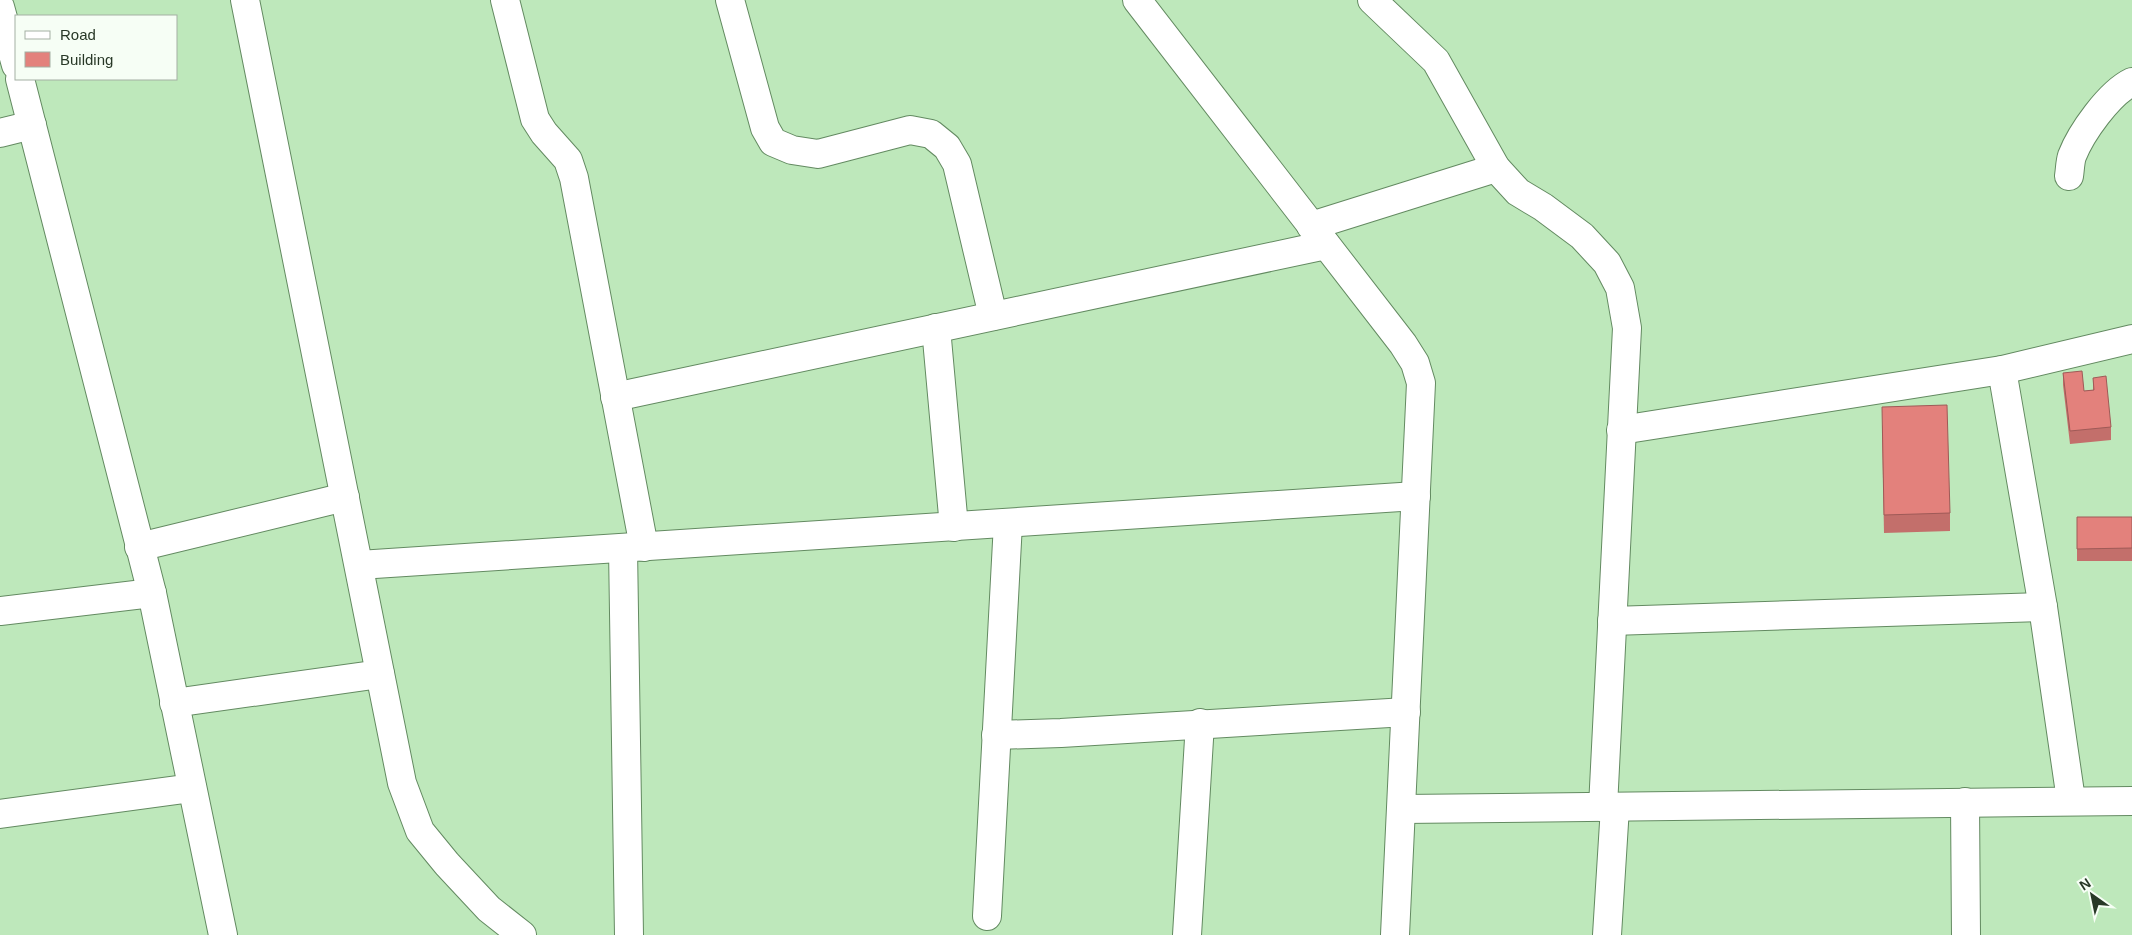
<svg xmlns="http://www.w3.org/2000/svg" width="2132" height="935" viewBox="0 0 2132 935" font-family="Helvetica,sans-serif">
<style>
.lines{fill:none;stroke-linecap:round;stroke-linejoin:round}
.minor-casing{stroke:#638a61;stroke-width:30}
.minor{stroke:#fff;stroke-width:28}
.wall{fill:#c36f6b}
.building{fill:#e3817c;stroke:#9f5a57}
</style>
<rect width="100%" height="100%" fill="#bee8bb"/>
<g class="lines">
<defs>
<g id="minor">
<polyline points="245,0 402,783 420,831 447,864 489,909 522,935"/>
<polyline points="505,0 535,119 544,133 568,160 574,178 644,547"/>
<polyline points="730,0 765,128 773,142 792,150 818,154 910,130 931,134 947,147 957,164 993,316"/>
<polyline points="1137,0 1403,344 1415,363 1421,383 1395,935"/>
<polyline points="1372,0 1436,61 1496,168 1518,192 1543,207 1582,236 1607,263 1620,288 1627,328 1603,807"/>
<polyline points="0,7 16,65"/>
<polyline points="20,79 152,593 223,935"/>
<polyline points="0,133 32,125"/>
<path d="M2069,176C2070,170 2070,162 2072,156C2081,133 2109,93 2132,82"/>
<polyline points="1311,226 1496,168"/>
<polyline points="936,328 954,527"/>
<polyline points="2002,370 2043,607 2071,800"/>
<polyline points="615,397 1326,245"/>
<polyline points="1621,430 2002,370 2132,339"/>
<polyline points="139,547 345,497"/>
<polyline points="623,548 629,935"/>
<polyline points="359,565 1416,496"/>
<polyline points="0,611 152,593"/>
<polyline points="1612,621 2043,607"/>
<polyline points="174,703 380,674"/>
<polyline points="996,735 1061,733 1406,712"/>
<polyline points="1965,802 1966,935"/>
<polyline points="1402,809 2132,801"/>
<polyline points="0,814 192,788"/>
<polyline points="987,916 1008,523"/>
<polyline points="1187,935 1200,723"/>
<polyline points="1607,935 1615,807"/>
</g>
</defs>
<!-- minor casing -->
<use href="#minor" class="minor-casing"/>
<!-- minor -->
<use href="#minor" class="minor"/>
</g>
<!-- wall -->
<g class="wall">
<polygon points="2063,373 2084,391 2093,390 2093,378 2111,427 2111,440 2070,444 2063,385"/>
<polygon points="1882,425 1950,513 1950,531 1884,533"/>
<rect x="2077" y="517" width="55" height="44"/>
</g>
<!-- building -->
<g class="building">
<polygon points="2082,371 2084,391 2094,390 2093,378 2106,376 2111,427 2070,431 2063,373"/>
<polygon points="1947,405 1950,513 1884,515 1882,407"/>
<polygon points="2077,517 2132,517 2132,548 2077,549"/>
</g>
<!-- legend -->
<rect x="15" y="15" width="162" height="65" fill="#f6fef5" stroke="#a4afa3"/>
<rect x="25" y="31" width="25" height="8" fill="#ffffff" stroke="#a4afa3"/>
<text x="60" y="40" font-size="15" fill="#283827">Road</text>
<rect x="25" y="52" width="25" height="15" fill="#e3817c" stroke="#a4afa3"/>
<text x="60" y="65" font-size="15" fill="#283827">Building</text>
<!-- north arrow -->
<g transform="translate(2092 895) rotate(327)" stroke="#f6fef5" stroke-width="4" paint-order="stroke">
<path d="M0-4L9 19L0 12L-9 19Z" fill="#283827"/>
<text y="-8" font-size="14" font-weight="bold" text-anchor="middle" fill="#283827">N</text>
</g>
</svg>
